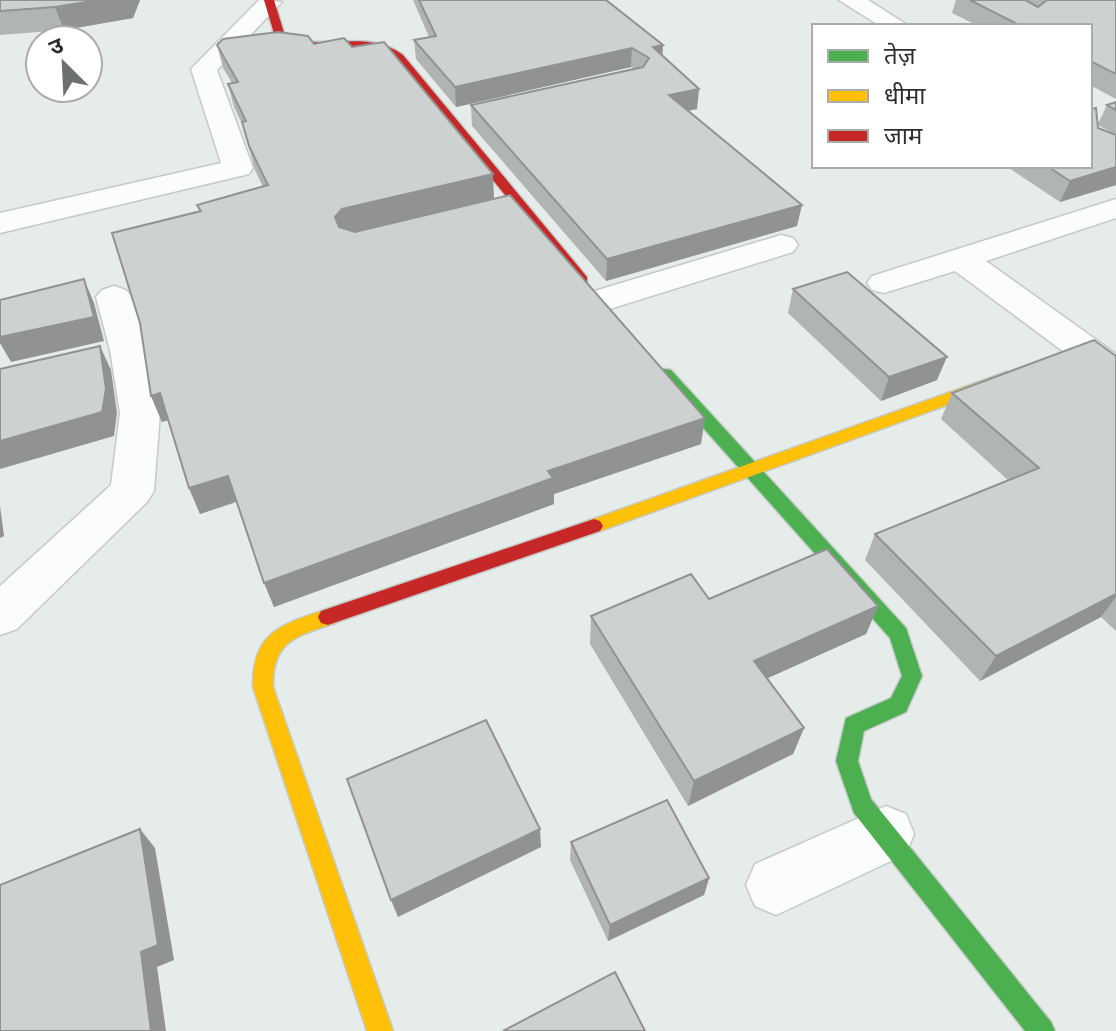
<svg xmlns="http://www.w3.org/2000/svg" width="1116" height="1031" viewBox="0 0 1116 1031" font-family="Overpass,'Noto Sans Devanagari',sans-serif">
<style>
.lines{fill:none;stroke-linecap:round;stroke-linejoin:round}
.street-casing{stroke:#c5c9c7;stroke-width:3}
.fast-casing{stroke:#c5c9c7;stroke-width:3}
.slow-casing{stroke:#c5c9c7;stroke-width:3}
.jam-casing{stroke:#c5c9c7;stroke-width:3}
.street{fill:#fbfcfc;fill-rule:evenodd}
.fast{fill:#4caf50;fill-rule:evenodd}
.slow{fill:#ffc107;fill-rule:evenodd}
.jam{fill:#c62828;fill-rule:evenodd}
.wall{fill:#b0b5b3}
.shaded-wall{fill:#909392}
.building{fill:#cdd2d0;stroke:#909392;stroke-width:2}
</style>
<rect width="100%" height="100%" fill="#e6ece9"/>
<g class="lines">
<defs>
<g id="street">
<polygon points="259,0 282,2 217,70 253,168 249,174 0,233 0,213 221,163 191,69"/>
<polygon points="839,0 868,0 909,26 880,26"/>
<polygon points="1116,199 1116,218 986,261 1116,354 1116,384 1103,381 955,271 884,293 872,290 867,283 872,276"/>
<polygon points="781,235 793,238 798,245 793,252 600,312 588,309 582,301 588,293"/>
<polygon points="114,286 126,290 132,297 148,350 160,413 154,491 147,502 17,629 0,635 0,586 111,485 120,413 110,350 96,297 102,290"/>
<polygon points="886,806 906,814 914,834 906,854 776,915 755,906 746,885 755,864"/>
</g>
<polygon id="fast" points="665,369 671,370 906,628 922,676 906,712 864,731 858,761 871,799 1051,1022 1055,1031 1025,1031 854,813 836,761 846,718 891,698 902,676 890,638 659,378 657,374 659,370"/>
<g id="slow">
<polygon points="1007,372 1015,377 1013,381 600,531 588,531 585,526 588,521"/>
<path d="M328,609L335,611L338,617L335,623C296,636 272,641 273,687L393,1031H367L253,687C252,632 282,624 328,609Z"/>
</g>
<g id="jam">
<path d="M264,0H274L285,36C323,52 367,28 403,55L587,277V283H577L395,60C363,34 316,57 276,40Z"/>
<polygon points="594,519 600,521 603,526 600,531 328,625 321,623 318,617 321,611"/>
</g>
</defs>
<!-- street casing -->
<use href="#street" class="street-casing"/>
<!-- fast casing -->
<use href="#fast" class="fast-casing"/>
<!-- slow casing -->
<use href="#slow" class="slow-casing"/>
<!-- jam casing -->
<use href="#jam" class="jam-casing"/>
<!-- street -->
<use href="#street" class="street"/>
<!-- fast -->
<use href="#fast" class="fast"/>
<!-- slow -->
<use href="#slow" class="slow"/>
<!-- jam -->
<use href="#jam" class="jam"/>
</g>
<!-- wall -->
<g class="wall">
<polygon points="0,0 140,0 133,18 64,30 0,35"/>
<polygon points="413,0 606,0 662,56 697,109 687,111 797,226 606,281 472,126 471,105 635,69 631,67 456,107 416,59 414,40 429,37"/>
<polygon points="956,0 1116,0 1116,99 1090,85 1090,26 978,26 952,13"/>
<polygon points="314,44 352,47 494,199 701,444 554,494 554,504 274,607 237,502 200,514 189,488 168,420 162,422 151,396 199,211 197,205 263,187 255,170 243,126 234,107 228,84 232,83 223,68 217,45"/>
<polygon points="1116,102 1116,135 1098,125 1098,128 1116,135 1116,185 1060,202 1006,166 1090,166 1090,109 1096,108 1098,124 1107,105"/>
<polygon points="793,289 937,380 881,401 788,313"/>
<polygon points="1116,356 1116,631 1101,617 980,681 865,560 875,534 1009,481 941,419 952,393"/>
<polygon points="709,599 878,606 866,634 767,678 804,728 793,754 688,806 590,644 591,616"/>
<polygon points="571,842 709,878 704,895 608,941 570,860"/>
</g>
<!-- shaded-wall -->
<g class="shaded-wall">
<polygon points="99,0 140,0 133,18 64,30 55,7"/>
<polygon points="663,45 662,64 653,47"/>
<polygon points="632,48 631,67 456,107 455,87"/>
<polygon points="699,89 697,109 667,115 669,95"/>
<polygon points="1116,167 1116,185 1060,202 1070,181"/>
<polygon points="493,174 494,199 340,243 335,217 342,209"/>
<polygon points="802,205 797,226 606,281 607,259"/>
<polygon points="84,279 94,303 104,341 11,362 0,343 0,337"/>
<polygon points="100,346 111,370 117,413 114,436 0,469 0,441"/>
<polygon points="947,357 937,380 881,401 889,377"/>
<polygon points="160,393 171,419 162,422 151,396"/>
<polygon points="705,418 701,444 554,494 554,504 274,607 264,583 548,471"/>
<polygon points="228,476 238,501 200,514 189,488"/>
<polygon points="0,506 4,536 0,538"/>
<polygon points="1116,594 1116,597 1101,617 980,681 996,656"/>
<polygon points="878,606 866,634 746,688 754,661"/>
<polygon points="804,728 793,754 688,806 694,781"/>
<polygon points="140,829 155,848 174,960 157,967 166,1031 151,1031 141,952"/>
<polygon points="540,829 541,847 398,917 391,900"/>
<polygon points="709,878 704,895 608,941 610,925"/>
</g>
<!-- building -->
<g class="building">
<polygon points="0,0 99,0 55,7 0,11"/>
<polygon points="419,0 606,0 663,45 653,47 699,89 669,95 802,205 607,259 471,105 643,67 649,58 632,48 455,87 414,40 436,36"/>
<polygon points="970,0 1025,0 1038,7 1047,0 1116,0 1116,74 1090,61 1090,26 1021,26"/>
<polygon points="278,32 308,36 314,44 344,38 352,47 384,42 493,174 342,209 335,217 339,227 355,232 510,195 705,418 548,471 553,478 264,583 228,476 189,488 160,393 151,396 140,323 112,233 201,211 197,205 268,185 249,146 242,122 246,121 228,84 238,82 217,45 223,39"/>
<polygon points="1116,102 1116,110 1107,105"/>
<polygon points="1096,108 1098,128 1116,135 1116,167 1070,181 1047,166 1090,166 1090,109"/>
<polygon points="847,272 947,357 889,377 793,289"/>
<polygon points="84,279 94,317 0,337 0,300"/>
<polygon points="1094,340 1116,356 1116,594 996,656 875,534 1039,468 952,393"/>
<polygon points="100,346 106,389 102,412 0,441 0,369"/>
<polygon points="827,549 878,606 754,661 804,728 694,781 591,616 691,574 709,599"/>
<polygon points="486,720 540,829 391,900 347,779"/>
<polygon points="667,800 709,878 610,925 571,842"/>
<polygon points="140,829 158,945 141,952 151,1031 0,1031 0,885"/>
<polygon points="615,972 645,1031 503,1031"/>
</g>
<!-- legend -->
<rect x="812" y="24" width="280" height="144" fill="#ffffff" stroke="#aaacab" stroke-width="2"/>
<rect x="828" y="50" width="40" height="12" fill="#4caf50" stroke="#aaacab" stroke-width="2"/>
<text x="884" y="64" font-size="24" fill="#2a2f2d">तेज़</text>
<rect x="828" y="90" width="40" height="12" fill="#ffc107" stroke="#aaacab" stroke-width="2"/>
<text x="884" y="104" font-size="24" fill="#2a2f2d">धीमा</text>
<rect x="828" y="130" width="40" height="12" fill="#c62828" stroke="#aaacab" stroke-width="2"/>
<text x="884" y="144" font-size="24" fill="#2a2f2d">जाम</text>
<!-- north arrow -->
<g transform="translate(64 64) rotate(336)"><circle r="38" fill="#ffffff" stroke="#aaacab" stroke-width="2"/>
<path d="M0-6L14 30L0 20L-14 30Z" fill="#6c716f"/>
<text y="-12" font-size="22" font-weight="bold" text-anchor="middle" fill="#2a2f2d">उ</text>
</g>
</svg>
